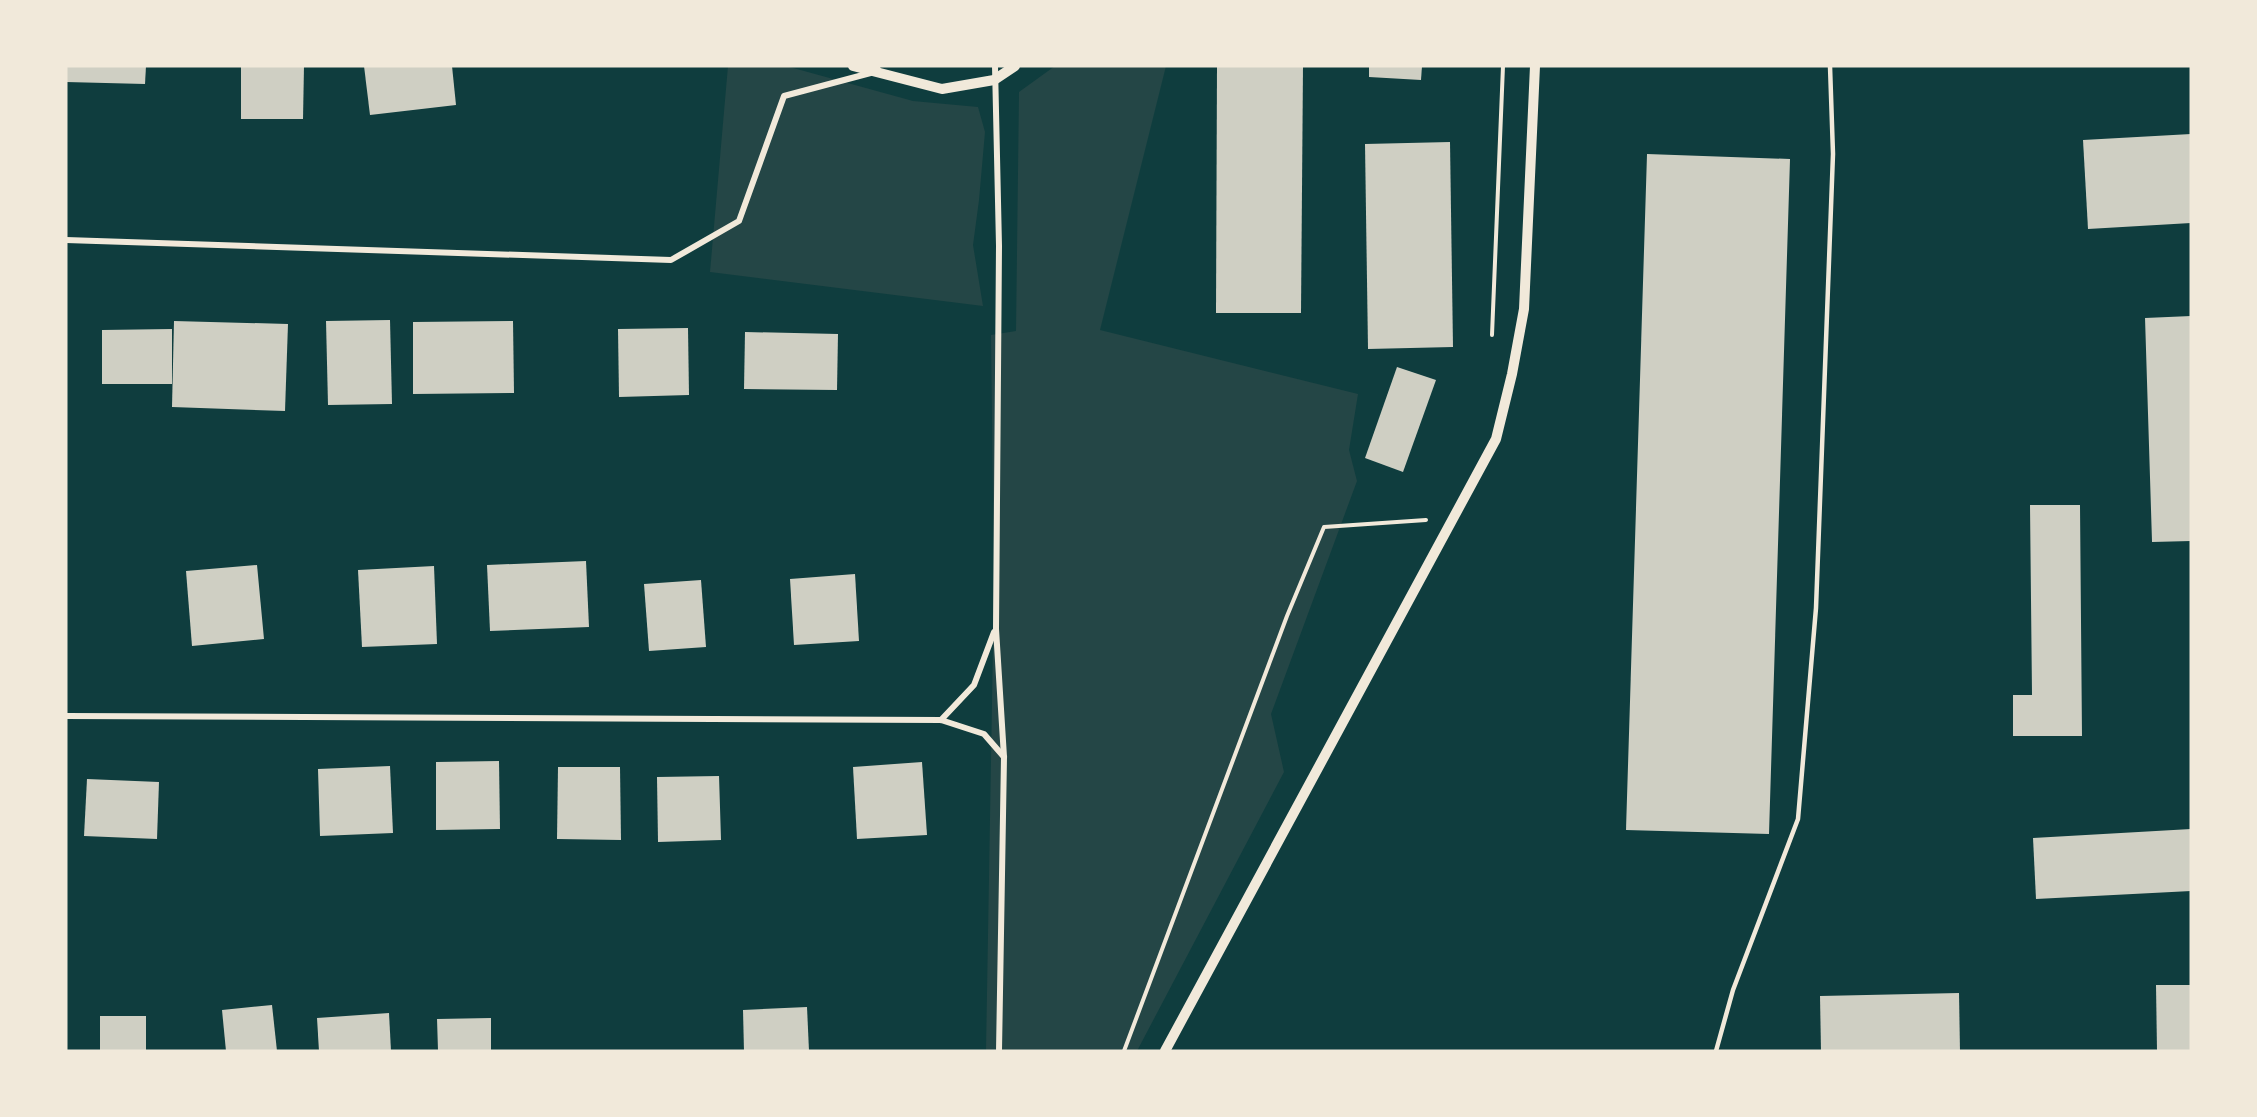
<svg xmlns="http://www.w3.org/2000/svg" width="2257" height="1117" viewBox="0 0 2257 1117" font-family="Arial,sans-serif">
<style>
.green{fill:#244646}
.building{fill:#cfcfc3}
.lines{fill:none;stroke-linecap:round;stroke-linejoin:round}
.path{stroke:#f1e9da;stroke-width:4}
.service{stroke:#f1e9da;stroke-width:4.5}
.minor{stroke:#f1e9da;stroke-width:6}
.tertiary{stroke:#f1e9da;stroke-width:10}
</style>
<rect width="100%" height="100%" fill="#0f3d3e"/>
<!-- green -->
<g class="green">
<polygon points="728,66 786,66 913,101 978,107 985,132 979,200 973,245 983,306 710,272"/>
<polygon points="1055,66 1166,66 1100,330 1358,394 1349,450 1357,481 1271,714 1284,772 1137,1051 986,1051 994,586 991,335 1016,331 1019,92"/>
</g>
<!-- building -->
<g class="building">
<polygon points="67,66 146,66 145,84 66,82"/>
<polygon points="241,66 304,66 303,119 241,119"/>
<polygon points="364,66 452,66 456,105 370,115"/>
<polygon points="1217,66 1303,66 1301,313 1216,313"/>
<polygon points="1369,66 1422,66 1421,80 1369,77"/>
<polygon points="2191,134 2191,223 2088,229 2083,140"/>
<polygon points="1450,142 1453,347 1368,349 1365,144"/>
<polygon points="1647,154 1790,159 1769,834 1626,830"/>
<polygon points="2191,316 2191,541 2152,542 2145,318"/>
<polygon points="390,320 392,404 328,405 326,321"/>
<polygon points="174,321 288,324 285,411 172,407"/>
<polygon points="513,321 514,393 413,394 413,322"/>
<polygon points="688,328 689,395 619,397 618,329"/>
<polygon points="172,329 172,384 102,384 102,330"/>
<polygon points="745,332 838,334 837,390 744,389"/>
<polygon points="1397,367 1436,380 1403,472 1365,458"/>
<polygon points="2030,505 2080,505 2082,736 2013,736 2013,695 2032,695"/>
<polygon points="586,561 589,627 490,631 487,565"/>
<polygon points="257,565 264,639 192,646 186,571"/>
<polygon points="434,566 437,644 362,647 358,570"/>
<polygon points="855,574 859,641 794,645 790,579"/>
<polygon points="701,580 706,647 649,651 644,584"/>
<polygon points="499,761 500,829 436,830 436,762"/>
<polygon points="922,762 927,835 857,839 853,767"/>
<polygon points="390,766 393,833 320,836 318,769"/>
<polygon points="558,767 620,767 621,840 557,839"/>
<polygon points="719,776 721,840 658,842 657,777"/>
<polygon points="87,779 159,782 157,839 84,836"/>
<polygon points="2191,829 2191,891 2036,899 2033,838"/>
<polygon points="2156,985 2191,985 2191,1051 2157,1051"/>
<polygon points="1959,993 1960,1051 1821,1051 1820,996"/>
<polygon points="272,1005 277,1051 226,1051 222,1010"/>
<polygon points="807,1007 809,1051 744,1051 743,1010"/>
<polygon points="389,1013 391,1051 319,1051 317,1018"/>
<rect x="100" y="1016" width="46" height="35"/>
<polygon points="491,1018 491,1051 438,1051 437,1019"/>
</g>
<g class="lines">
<!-- path -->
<g class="path">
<polyline points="1492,335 1503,66"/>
<polyline points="1124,1051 1287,616 1324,527 1426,520"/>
</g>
<!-- service -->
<polyline class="service" points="1716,1051 1733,990 1798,819 1816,608 1833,154 1830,66"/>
<!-- minor -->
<g class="minor">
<polyline points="995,66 999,246 996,629 1004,757 999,1051"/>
<polyline points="66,240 671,260 739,221 784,96 878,71 877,66"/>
<polyline points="66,716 941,720 984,734 1004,757"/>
<polyline points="941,720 974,685 994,632"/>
</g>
<!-- tertiary -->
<g class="tertiary">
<polyline points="853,66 942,89 994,80 1015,66"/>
<polyline points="1165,1051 1496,439 1512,374 1524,309 1535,66"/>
</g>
</g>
<!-- border -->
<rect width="2257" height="1117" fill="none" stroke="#f1e9da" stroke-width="135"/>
</svg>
